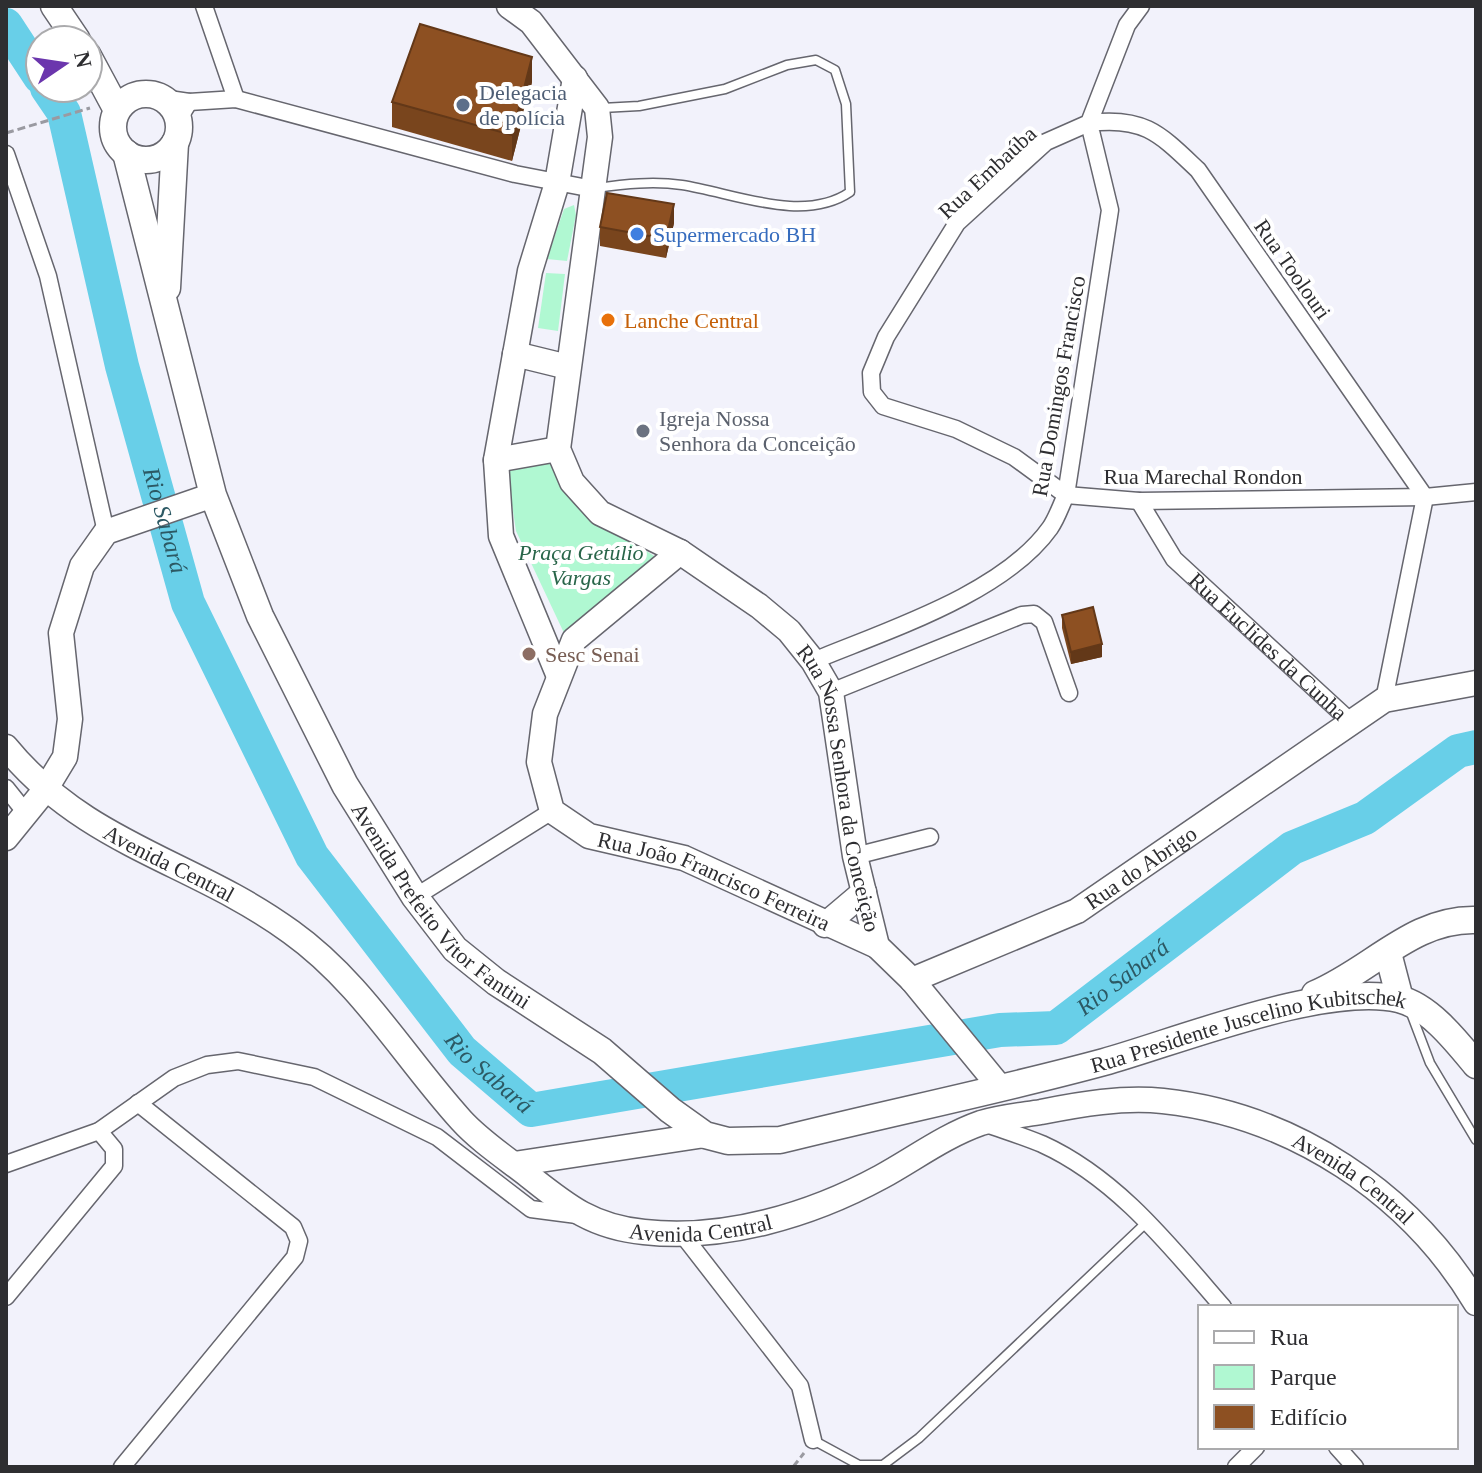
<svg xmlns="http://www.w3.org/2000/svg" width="1482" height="1473" viewBox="0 0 1482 1473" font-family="Georgia,serif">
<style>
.green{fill:#b0f8d2}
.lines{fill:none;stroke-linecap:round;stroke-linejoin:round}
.river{stroke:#68cfe8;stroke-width:34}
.lane-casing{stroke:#66666e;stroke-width:11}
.street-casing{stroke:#66666e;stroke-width:19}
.secondary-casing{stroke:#66666e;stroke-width:27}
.primary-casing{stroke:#66666e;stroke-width:29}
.path{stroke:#9a9aa1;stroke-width:3;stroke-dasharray:8 4;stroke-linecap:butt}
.lane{stroke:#fff;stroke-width:8}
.street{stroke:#fff;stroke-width:16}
.secondary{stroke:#fff;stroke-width:24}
.primary{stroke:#fff;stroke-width:26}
.wall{fill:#79451d}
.shaded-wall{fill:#633818}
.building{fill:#8d5022;stroke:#633818;stroke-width:2}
.service-dot{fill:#5c6f8a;stroke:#fff;stroke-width:3}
.shop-dot{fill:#3f7fe0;stroke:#fff;stroke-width:3}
.food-dot{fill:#e8710a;stroke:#fff;stroke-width:3}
.worship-dot{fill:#6b7280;stroke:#fff;stroke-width:3}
.education-dot{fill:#8d6e63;stroke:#fff;stroke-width:3}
.labels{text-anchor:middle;stroke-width:8;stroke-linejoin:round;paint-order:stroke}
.service-label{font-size:22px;fill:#4e5e75;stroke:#fff;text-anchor:start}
.street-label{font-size:22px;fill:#2e2e31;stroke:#fff}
.shop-label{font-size:22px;fill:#366cbe;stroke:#fff;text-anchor:start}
.food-label{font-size:22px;fill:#c56008;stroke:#fff;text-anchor:start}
.worship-label{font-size:22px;fill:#5b616d;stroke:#fff;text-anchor:start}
.park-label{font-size:22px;font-style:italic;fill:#286549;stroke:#fff}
.education-label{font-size:22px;fill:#785e54;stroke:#fff;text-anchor:start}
.water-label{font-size:24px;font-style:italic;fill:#2c5964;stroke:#fff}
</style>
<rect width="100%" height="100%" fill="#f2f2fb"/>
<!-- green -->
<g class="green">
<polygon points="574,205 576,215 567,261 547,259 564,209"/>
<polygon points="546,273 565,274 558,331 538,328"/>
<polygon points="555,454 599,521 659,559 564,633 516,531 507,471 513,465"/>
</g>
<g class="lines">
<!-- river -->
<g class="river">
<polyline points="6,25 40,77"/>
<path id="s1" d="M47,88L64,113L122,366L188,603L312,856L462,1051L531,1110L1000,1030L1056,1028L1292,848L1365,818L1458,751L1476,747"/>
</g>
<defs>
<g id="lane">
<path d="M596,188C625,184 653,181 682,185C734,193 803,224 850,192L846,104L835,70L816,60L787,65L725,89L639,106L602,108"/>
<polyline points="1411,1013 1430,1063 1476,1140"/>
<polyline points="813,1440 859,1465 883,1465 919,1438 1148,1221"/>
</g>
<g id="street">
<polyline points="204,6 236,99"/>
<polyline points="1141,6 1127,25 1089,123 1046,142 957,223 886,337 871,373 872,392 883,406 956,429 1014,457 1066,495 1139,501 1425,497 1476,492"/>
<polyline points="162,98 189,102 236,99 515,174 593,189"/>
<polyline points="178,120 189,102"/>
<polyline points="6,154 48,276 106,532"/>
<path id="s2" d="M1139,501L1174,559L1350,721"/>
<path d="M813,661C885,631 1003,594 1050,528C1057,518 1061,505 1066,495L1110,210L1089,123C1144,116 1160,134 1198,170L1425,497L1384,700"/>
<polyline points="831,692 1022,615 1034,614 1044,622 1069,693"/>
<polyline points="6,788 26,813"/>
<polyline points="855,856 930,837"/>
<polyline points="415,897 552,811"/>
<path d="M984,1123C1003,1130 1023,1136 1042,1144C1117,1178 1170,1246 1223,1307"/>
<polyline points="6,1164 99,1131 174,1078 207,1065 238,1061 314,1077 437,1137 531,1209 577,1215"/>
<polyline points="682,1234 800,1386 813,1440"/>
<polyline points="6,1297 114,1166 114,1149 99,1131"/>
<polyline points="1337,1447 1355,1467"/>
<polyline points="122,1467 295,1257 299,1241 293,1227 138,1103"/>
<polyline points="1236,1467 1256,1447"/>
</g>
<g id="secondary">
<path id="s3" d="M509,6L531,22L597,108L600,137L558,449L572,482L600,513L680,552L759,606L789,631L813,661L831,692L855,856L877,946L912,980L999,1086"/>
<polyline points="515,354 568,367"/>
<polyline points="496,460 558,449"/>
<path id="s4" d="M680,552L574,640L545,714L539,762L552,811L589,836L684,858L877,946"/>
<polyline points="558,674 501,536 496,460 530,271 557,183 575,78"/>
<path id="s5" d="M6,747C87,846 194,861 291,932C361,982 404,1057 461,1120C480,1141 506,1158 529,1176C568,1207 593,1227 644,1232C724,1241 811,1215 881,1177C914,1159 944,1136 981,1123C1000,1117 1022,1115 1041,1112C1081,1104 1122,1097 1163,1101C1293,1115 1410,1193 1476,1303"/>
<polyline points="6,838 45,790 65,757 70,719 61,633 82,566 106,532 213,495"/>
<polyline points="825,925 864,892"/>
<path id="s6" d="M912,980L1077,911L1384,700L1476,683"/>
<polyline points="514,1164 705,1135"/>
</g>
<g id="primary">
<polyline points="54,6 77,40"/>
<polyline points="88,56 117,110"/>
<circle cx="146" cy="127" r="33"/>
<path id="s7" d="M126,153L213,495L260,616L345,785L415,897L455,949L496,982L602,1051L670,1110L705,1135L728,1141L780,1140C888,1113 997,1091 1104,1062C1179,1041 1325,982 1399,999C1429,1006 1457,1042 1476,1065"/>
<polyline points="167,288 175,143"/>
<polyline points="1388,953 1400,999"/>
<path d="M1315,994C1372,970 1413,918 1476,920"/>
</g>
</defs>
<!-- lane casing -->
<use href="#lane" class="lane-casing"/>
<!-- street casing -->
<use href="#street" class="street-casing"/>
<!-- secondary casing -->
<use href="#secondary" class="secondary-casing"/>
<!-- primary casing -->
<use href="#primary" class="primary-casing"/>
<!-- path -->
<g class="path">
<polyline points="103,126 105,136 112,135"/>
<polyline points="6,133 90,108"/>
<polyline points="793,1467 804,1453"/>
</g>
<!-- lane -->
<use href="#lane" class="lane"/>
<!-- street -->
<use href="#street" class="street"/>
<!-- secondary -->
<use href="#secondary" class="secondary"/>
<!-- primary -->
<use href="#primary" class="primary"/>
</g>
<!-- wall -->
<g class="wall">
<polygon points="532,82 512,161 392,127 392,102"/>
<polygon points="674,223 666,258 600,246 600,227"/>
<polygon points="1062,615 1102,657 1071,664 1062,628"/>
</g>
<!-- shaded-wall -->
<g class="shaded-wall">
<polygon points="532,57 532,82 512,161 512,135"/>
<polygon points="674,204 674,223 666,258 666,239"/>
<polygon points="1102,644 1102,657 1071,664 1071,652"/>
</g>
<!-- building -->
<g class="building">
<polygon points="420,24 532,57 512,135 392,102"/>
<polygon points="607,193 674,204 666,239 600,227"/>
<polygon points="1093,607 1102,644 1071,652 1062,615"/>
</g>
<!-- markers -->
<circle class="service-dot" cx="463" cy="105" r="8"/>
<circle class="shop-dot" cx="637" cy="234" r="8"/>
<circle class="food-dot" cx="608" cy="320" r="8"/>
<circle class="worship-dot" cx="643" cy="431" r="8"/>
<circle class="education-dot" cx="529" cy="654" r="8"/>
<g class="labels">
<!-- service labels -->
<g class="service-label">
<text x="479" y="100">Delegacia<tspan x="479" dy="25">de polícia</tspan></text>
</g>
<!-- street labels -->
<g class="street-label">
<text transform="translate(987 172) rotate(-43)" y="8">Rua Embaúba</text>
<text transform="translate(1293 269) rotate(55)" y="8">Rua Toolouri</text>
<text transform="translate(1058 386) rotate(-80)" y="8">Rua Domingos Francisco</text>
<text x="1203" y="484">Rua Marechal Rondon</text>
<text dy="8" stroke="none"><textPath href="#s2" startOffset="196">Rua Euclides da Cunha</textPath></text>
<text dy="8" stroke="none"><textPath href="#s3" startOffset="950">Rua Nossa Senhora da Conceição</textPath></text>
<text dy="8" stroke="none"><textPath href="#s5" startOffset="202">Avenida Central</textPath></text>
<text dy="8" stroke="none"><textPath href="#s6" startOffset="256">Rua do Abrigo</textPath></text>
<text dy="8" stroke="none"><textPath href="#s4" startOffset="494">Rua João Francisco Ferreira</textPath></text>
<text dy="8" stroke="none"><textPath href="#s7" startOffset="828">Avenida Prefeito Vitor Fantini</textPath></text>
<text dy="8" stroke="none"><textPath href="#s7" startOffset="1740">Rua Presidente Juscelino Kubitschek</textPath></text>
<text dy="8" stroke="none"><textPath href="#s5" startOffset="1568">Avenida Central</textPath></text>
<text dy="8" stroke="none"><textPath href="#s5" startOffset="872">Avenida Central</textPath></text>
</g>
<!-- shop labels -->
<g class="shop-label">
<text x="653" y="242">Supermercado BH</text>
</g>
<!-- food labels -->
<g class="food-label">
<text x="624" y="328">Lanche Central</text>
</g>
<!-- worship labels -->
<g class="worship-label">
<text x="659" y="426">Igreja Nossa<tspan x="659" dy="25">Senhora da Conceição</tspan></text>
</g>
<!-- park labels -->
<g class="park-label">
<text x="581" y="560">Praça Getúlio<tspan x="581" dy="25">Vargas</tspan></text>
</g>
<!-- education labels -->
<g class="education-label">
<text x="545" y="662">Sesc Senai</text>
</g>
<!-- water labels -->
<g class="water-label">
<text dy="8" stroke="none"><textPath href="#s1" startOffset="450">Rio Sabará</textPath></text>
<text dy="8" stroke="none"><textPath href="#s1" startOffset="1770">Rio Sabará</textPath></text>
<text dy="8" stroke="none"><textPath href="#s1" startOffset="1098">Rio Sabará</textPath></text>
</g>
</g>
<!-- border -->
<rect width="1482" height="1473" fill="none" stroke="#2e2e31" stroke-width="16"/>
<!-- legend -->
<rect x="1198" y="1305" width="260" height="144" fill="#ffffff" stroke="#ababad" stroke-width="2"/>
<rect x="1214" y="1331" width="40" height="12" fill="#ffffff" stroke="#ababad" stroke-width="2"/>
<text x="1270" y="1345" font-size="24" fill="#2e2e31">Rua</text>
<rect x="1214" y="1365" width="40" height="24" fill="#b0f8d2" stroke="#ababad" stroke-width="2"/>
<text x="1270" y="1385" font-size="24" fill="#2e2e31">Parque</text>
<rect x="1214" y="1405" width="40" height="24" fill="#8d5022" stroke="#ababad" stroke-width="2"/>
<text x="1270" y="1425" font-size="24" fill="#2e2e31">Edifício</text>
<!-- north arrow -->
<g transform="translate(64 64) rotate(77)"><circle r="38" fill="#ffffff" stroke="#ababad" stroke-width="2"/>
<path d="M0-6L14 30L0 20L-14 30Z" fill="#6b36ad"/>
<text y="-12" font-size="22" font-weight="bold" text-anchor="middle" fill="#2e2e31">N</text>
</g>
</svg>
